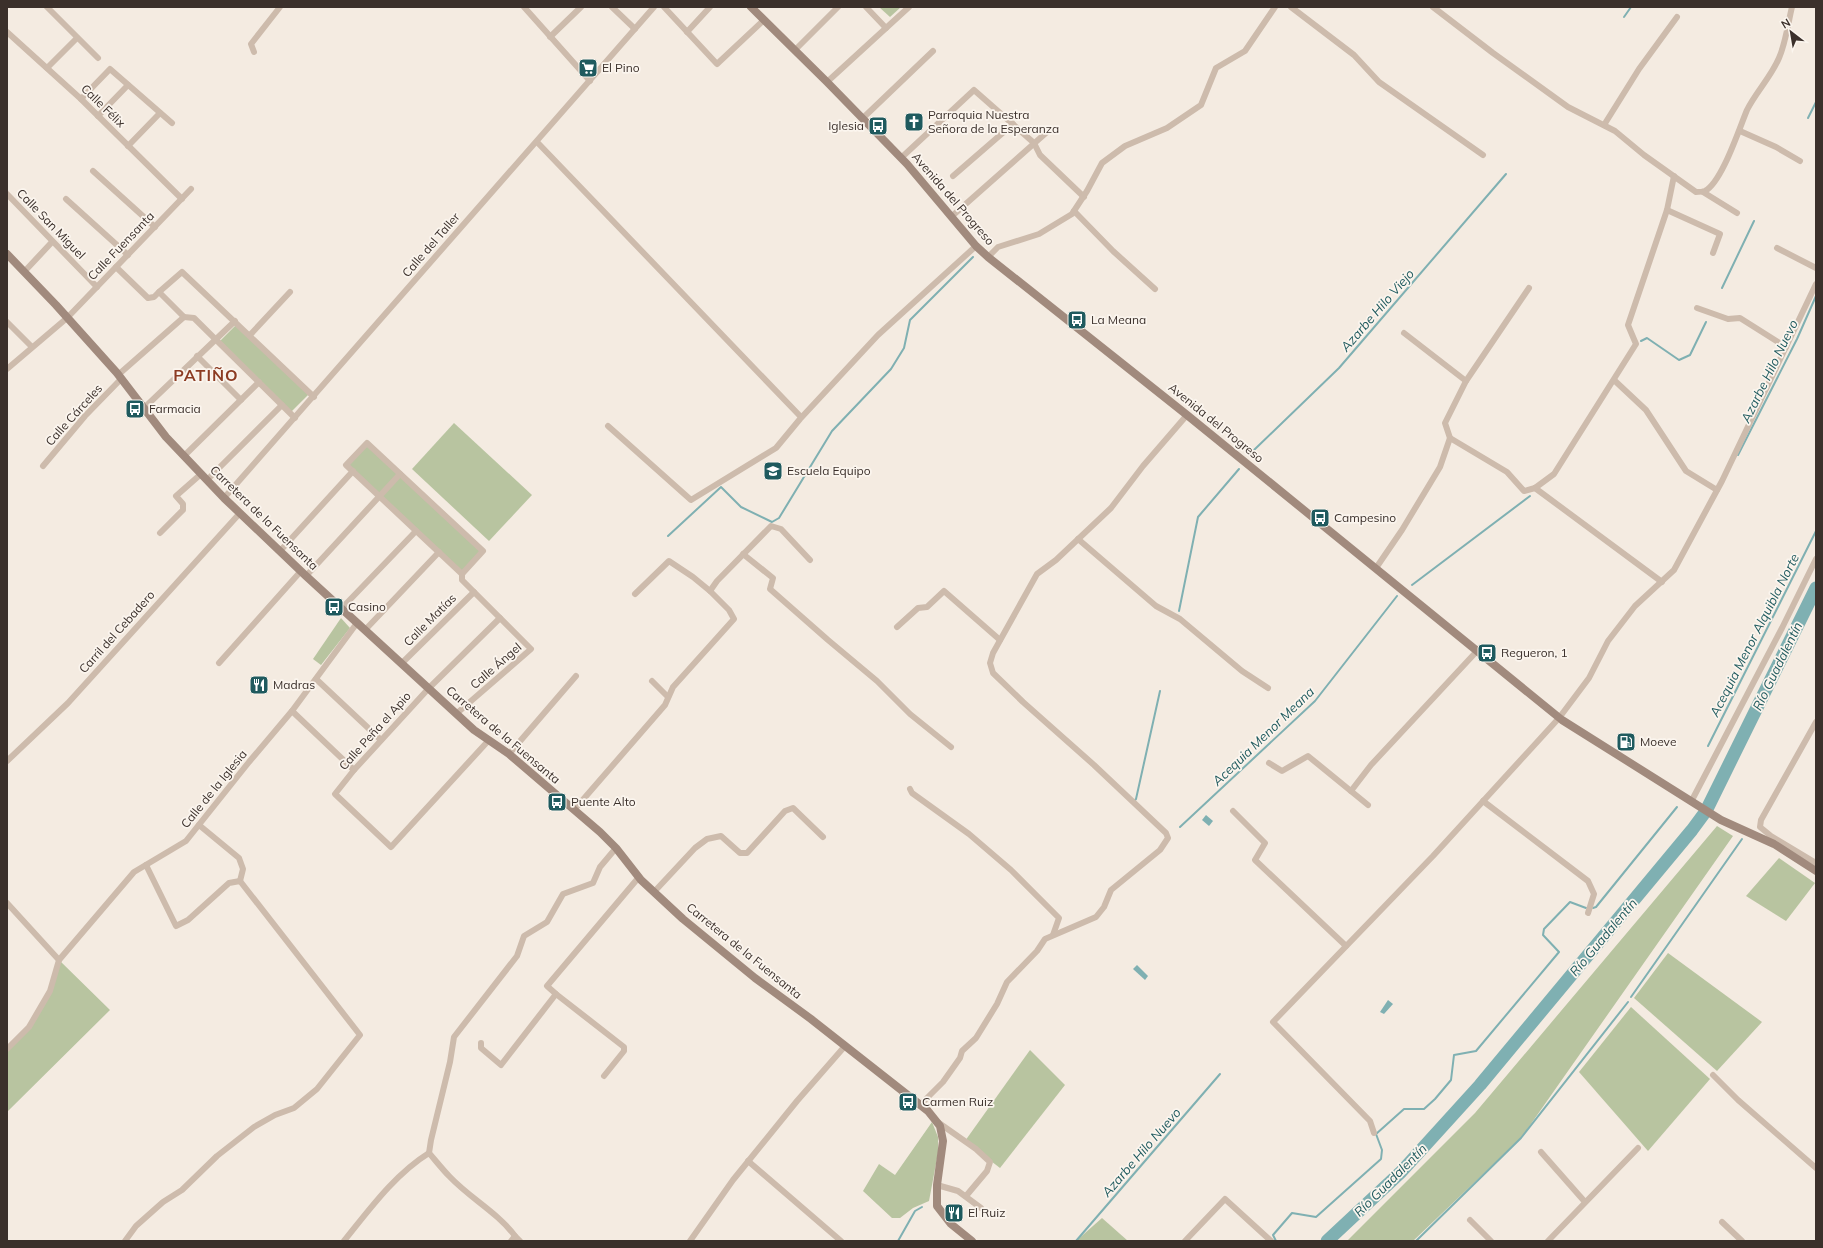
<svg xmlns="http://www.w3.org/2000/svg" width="1823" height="1248" viewBox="0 0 1823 1248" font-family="Mulish,sans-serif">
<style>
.green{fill:#b8c4a0}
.water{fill:#7fb0b2}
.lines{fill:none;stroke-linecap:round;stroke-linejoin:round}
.stream{stroke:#7fb0b2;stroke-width:2}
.river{stroke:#7fb0b2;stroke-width:13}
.minor{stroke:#cdbbac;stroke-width:6}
.secondary{stroke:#a18a7d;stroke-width:8}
.labels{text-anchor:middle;stroke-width:3.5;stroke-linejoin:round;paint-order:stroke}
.poi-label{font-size:12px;fill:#3b302b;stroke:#fbf5ee;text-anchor:start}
.street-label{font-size:12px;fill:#3b302b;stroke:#fbf5ee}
.water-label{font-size:13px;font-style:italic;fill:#1f5a5e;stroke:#fbf5ee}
.district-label{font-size:16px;font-weight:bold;letter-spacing:1px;fill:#8c3b22;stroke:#fbf5ee}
</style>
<rect width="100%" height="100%" fill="#f4ebe1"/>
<!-- green -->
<g class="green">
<polygon points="879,7 901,7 890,17"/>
<polygon points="238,323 310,393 290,413 219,342"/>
<polygon points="454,423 532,495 489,541 412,469"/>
<polygon points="367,443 483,551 462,574 346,465"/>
<polygon points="341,618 350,628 321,665 313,659"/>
<polygon points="1717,826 1733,836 1521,1138 1413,1241 1347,1241 1475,1113"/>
<polygon points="1779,858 1815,883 1786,921 1746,896"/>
<polygon points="1668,953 1762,1022 1717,1071 1634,998"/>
<polygon points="59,960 110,1010 7,1112 7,1049 29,1027 50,991"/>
<polygon points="1631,1007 1710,1079 1648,1151 1579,1072"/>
<polygon points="1030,1050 1065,1085 1000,1168 965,1141"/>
<polygon points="932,1122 938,1137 938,1153 929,1201 913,1208 900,1218 892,1218 863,1191 879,1164 895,1175"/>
<polygon points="1102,1218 1128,1241 1076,1241"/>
</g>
<!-- water -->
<g class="water">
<polygon points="1206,815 1213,821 1209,826 1202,820"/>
<polygon points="1137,965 1148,976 1145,980 1133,969"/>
<polygon points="1388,1000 1393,1004 1384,1014 1380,1012"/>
</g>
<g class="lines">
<!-- stream -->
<g class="stream">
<polyline points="1624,17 1631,7"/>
<polyline points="1808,118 1816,102"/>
<polyline points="1722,288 1754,221"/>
<polyline points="1641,341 1647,338 1679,360 1690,355 1706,322"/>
<polyline points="1254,450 1339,368 1506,174"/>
<polyline points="1738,455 1797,339 1816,296"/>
<polyline points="668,536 721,487 741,507 772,522 779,518 832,431 891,369 904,348 910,320 973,257"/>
<polyline points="1412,585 1530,496"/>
<polyline points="1179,611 1198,517 1239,469"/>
<polyline points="1708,746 1816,531"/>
<polyline points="1134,801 1136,799 1160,691"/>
<polyline points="1180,827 1315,701 1397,596"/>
<polyline points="1593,908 1596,907 1677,807"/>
<polyline points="1631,997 1742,839"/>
<polyline points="898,1241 915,1211 922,1207"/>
<polyline points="1076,1241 1220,1074"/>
<polyline points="1276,1241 1273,1235 1292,1213 1316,1217 1381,1159 1382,1150 1376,1134 1404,1109 1424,1109 1435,1099 1451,1080 1454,1055 1476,1051 1559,952 1543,935 1544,929 1570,902 1586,908"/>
<polyline points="1416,1241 1521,1138 1628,1002"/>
</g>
<!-- river -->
<polyline class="river" points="1327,1241 1401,1172 1480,1085 1692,830 1706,811 1816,588"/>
<!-- minor -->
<g class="minor">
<polyline points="47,7 98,58"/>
<polyline points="524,7 590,81"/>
<polyline points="612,7 635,29"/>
<polyline points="664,7 717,64 764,20"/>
<polyline points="866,7 886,28"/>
<polyline points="1291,7 1354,55 1379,82 1483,155"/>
<path d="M1433,7L1493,53L1568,107L1615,131L1644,155L1696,192C1699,192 1702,192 1705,191C1722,182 1739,129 1747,110C1756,92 1771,77 1779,58C1786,42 1788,23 1792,7"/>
<polyline points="7,32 81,99 182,199"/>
<polyline points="687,32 710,7"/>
<polyline points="550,37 581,7"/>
<polyline points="795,50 838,7"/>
<polyline points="254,52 251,44 280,7"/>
<polyline points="47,68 77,38"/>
<polyline points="827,82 909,7"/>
<polyline points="81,99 110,69 172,123"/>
<polyline points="98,116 128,85"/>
<polyline points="863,118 933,51"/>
<polyline points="1604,125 1639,69 1677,17"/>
<polyline points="1740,131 1776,147 1800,161"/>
<polyline points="537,142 801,417"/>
<polyline points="128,146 160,113"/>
<polyline points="901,158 974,90 1034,143 1040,155 1084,197"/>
<polyline points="93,171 155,227"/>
<polyline points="953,176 1013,124"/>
<polyline points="1703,192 1737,213"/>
<polyline points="7,194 97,287"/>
<polyline points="66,199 128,255"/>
<polyline points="1667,210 1720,234 1713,253"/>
<polyline points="1074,211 1113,251 1155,289"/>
<polyline points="951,217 1047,132"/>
<polyline points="1777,248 1816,268"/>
<polyline points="988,257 998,247 1039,234 1072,214 1087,191 1102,163 1125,146 1167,128 1201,105 1216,68 1245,51 1275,7"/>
<polyline points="116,267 148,298 154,297 159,292"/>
<polyline points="24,272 52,242"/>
<polyline points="1697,308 1728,319 1740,318 1786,347"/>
<polyline points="7,322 32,347"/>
<polyline points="1404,333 1466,381"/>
<polyline points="250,335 290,292"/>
<polyline points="197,356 241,400"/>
<polyline points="7,369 67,318 191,189"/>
<polyline points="118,375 184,317"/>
<polyline points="1614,380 1646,410 1686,471 1717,490"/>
<polyline points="143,409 235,321"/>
<polyline points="295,418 194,318 184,317 159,292 182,272 314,397"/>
<polyline points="608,426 691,500 776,448 800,419 878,335 976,246"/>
<polyline points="1450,438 1445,423 1466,381 1529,288"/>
<polygon points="367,443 483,551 462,574 346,465"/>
<polyline points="184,456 259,382"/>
<polyline points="43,466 85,416 121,379"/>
<polyline points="207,480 282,405"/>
<polyline points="1535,488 1662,582"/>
<polyline points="224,498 654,7"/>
<polyline points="160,533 183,510 183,504 176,496 201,474"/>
<polyline points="1078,539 1156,606 1180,619 1242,671 1268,688"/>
<polyline points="280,551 353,471"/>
<polyline points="743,554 773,578 770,589 828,640 877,681 910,714 951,747"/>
<polyline points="1376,568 1402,530 1440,467 1450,438 1507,472 1524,491 1535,488 1554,474 1636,344 1628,325 1667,210 1674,176"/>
<polyline points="306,576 400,474"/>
<polyline points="635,594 669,561 693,577 710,591"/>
<polyline points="342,608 416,531"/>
<polyline points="897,627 918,608 927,607 944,591 1000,640"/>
<polyline points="365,630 439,552"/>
<polyline points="219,663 301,571"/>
<polyline points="401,664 474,592"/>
<polyline points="316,679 381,740"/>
<polyline points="652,681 668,697"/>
<polyline points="292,711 354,770"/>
<polyline points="456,714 531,649 462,580 462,574"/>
<polyline points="1816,722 1761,820 1760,827 1771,836 1816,863"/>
<polyline points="489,740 391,847 335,794 354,770 429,688 500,618"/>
<polyline points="509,754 576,676"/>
<polyline points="7,761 68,703 240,513"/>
<polyline points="1269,763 1282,771 1308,756 1368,805"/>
<polyline points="910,789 912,793 969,834 1011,870 1059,918 1053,935"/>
<polyline points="1351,791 1371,765 1477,651"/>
<polyline points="1483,801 1588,881 1594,894 1588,913"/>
<polyline points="1691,802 1782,628 1816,559"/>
<polyline points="574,810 665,705 673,687 734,619 729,610 710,591 717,581 771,526 781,529 810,560"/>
<polyline points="1233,811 1265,843 1255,860 1346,946"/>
<polyline points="199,825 239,858 243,869 240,881"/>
<polyline points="654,892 695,848 707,839 721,836 740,853 747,853 785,811 793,808 823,837"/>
<polyline points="7,903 59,960"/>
<polyline points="556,994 624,1047 624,1051 604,1076"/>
<polyline points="481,1043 481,1048 501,1065 556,994 547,986 639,877"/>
<polyline points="7,1049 29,1027 50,991 59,960 134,872 186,841 249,762 292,711 357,623"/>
<polyline points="1713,1075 1738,1100 1816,1168"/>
<polyline points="920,1105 943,1082 960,1058 962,1051 976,1038 997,1004 1007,982 1037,951 1045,939 1096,917 1104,907 1111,890 1160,850 1168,838 1166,833 1094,765 1023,702 993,673 990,663 993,653 1037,574 1056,560 1111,508 1143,466 1187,415"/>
<polyline points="939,1123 976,1149 990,1162 987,1171 966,1196"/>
<polyline points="1374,1133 1370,1121 1273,1022 1433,856 1559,718 1589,678 1608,641 1635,606 1674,570 1722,481 1816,284"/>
<polyline points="1541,1152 1585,1202"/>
<polyline points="748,1161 841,1241"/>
<polyline points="937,1185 958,1191 981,1208"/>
<polyline points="1470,1220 1491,1241"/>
<polyline points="1722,1222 1742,1241"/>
<path d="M515,1236C497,1212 471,1199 450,1177C443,1170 436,1161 429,1153L431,1140L450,1062L454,1037L517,956L524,936L547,922L563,894L593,883L600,867L616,848"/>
<polyline points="125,1241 136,1226 163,1202 182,1190 217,1156 254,1127 275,1115 294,1108 317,1089 360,1035 240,881 229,883 188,920 176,926 146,865"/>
<path d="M344,1241C369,1210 395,1174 429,1153"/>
<polyline points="511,1241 515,1236 520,1241"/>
<polyline points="690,1241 733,1180 797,1101 845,1046"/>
<polyline points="1185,1241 1225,1199 1271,1241"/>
<polyline points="1548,1241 1638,1148"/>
</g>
<!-- secondary -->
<g class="secondary">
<polyline points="751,7 827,82 907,164 976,246 988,257 1187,415 1562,720 1721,820 1774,844 1816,871"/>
<polyline points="7,254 56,305 117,373 166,437 224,498 306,576 474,730 509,754 600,832 616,848 641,880 683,919 755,978 811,1019 928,1111 940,1126 943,1141 937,1185 937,1206 951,1224 972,1241"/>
</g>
</g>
<!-- icons -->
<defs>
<symbol id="supermarket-square" viewBox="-11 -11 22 22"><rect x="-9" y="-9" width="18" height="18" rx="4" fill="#1f5a5e" stroke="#fbf5ee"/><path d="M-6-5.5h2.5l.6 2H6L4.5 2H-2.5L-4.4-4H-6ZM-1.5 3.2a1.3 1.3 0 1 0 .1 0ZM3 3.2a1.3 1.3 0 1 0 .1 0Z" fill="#fff"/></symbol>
<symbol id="church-square" viewBox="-11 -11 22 22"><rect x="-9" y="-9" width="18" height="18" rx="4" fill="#1f5a5e" stroke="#fbf5ee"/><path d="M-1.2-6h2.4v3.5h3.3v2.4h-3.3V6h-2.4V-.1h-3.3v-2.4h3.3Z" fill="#fff"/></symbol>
<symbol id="bus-square" viewBox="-11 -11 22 22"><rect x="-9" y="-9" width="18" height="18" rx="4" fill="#1f5a5e" stroke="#fbf5ee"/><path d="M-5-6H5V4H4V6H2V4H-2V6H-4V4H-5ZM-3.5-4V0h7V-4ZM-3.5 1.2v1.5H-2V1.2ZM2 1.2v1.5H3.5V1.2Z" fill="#fff"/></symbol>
<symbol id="school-square" viewBox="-11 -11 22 22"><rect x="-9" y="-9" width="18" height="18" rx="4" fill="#1f5a5e" stroke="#fbf5ee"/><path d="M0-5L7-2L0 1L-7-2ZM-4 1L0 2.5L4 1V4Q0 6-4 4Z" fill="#fff"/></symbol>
<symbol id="restaurant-square" viewBox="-11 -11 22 22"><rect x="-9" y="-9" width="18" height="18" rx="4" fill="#1f5a5e" stroke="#fbf5ee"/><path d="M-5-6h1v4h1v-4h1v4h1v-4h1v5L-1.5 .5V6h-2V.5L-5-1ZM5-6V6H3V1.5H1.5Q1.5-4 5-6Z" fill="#fff"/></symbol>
<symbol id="fuel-square" viewBox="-11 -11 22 22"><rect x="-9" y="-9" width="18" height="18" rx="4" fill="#1f5a5e" stroke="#fbf5ee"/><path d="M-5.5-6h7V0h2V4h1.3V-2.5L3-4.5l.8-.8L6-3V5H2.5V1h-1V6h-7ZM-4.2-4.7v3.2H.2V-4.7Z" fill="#fff"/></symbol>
</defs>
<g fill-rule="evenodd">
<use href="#supermarket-square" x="577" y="57" width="22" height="22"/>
<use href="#church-square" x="903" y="111" width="22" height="22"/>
<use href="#bus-square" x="867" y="115" width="22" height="22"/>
<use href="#bus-square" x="1066" y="309" width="22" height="22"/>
<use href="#bus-square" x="124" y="398" width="22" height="22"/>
<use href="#school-square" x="762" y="460" width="22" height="22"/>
<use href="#bus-square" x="1309" y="507" width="22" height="22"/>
<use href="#bus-square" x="323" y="596" width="22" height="22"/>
<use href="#bus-square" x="1476" y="642" width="22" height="22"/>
<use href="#restaurant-square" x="248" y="674" width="22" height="22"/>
<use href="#fuel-square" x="1615" y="731" width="22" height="22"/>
<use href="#bus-square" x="546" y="791" width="22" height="22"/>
<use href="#bus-square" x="897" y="1091" width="22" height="22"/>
<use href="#restaurant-square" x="943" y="1202" width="22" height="22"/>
</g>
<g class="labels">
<!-- poi labels -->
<g class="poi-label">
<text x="602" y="72">El Pino</text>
<text x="928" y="119">Parroquia Nuestra<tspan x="928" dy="14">Señora de la Esperanza</tspan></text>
<text x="864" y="130" text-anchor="end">Iglesia</text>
<text x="1091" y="324">La Meana</text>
<text x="149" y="413">Farmacia</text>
<text x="787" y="475">Escuela Equipo</text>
<text x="1334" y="522">Campesino</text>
<text x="348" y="611">Casino</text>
<text x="1501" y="657">Regueron, 1</text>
<text x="273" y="689">Madras</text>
<text x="1640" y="746">Moeve</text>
<text x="571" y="806">Puente Alto</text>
<text x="922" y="1106">Carmen Ruiz</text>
<text x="968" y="1217">El Ruiz</text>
</g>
<!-- street labels -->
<g class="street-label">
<text transform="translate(103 106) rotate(44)" y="4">Calle Félix</text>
<text transform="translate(953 199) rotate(49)" y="4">Avenida del Progreso</text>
<text transform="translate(51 224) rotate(46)" y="4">Calle San Miguel</text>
<text transform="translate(431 245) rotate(-49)" y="4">Calle del Taller</text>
<text transform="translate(121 246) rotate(-46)" y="4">Calle Fuensanta</text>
<text transform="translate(74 415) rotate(-48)" y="4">Calle Cárceles</text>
<text transform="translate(1216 423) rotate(39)" y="4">Avenida del Progreso</text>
<text transform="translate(264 518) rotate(44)" y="4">Carretera de la Fuensanta</text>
<text transform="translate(430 620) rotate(-45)" y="4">Calle Matías</text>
<text transform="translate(117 632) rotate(-48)" y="4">Carril del Cebadero</text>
<text transform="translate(496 666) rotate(-41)" y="4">Calle Ángel</text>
<text transform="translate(375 731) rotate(-48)" y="4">Calle Peña el Apio</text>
<text transform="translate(503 735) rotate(40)" y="4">Carretera de la Fuensanta</text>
<text transform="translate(214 789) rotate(-51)" y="4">Calle de la Iglesia</text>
<text transform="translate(744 951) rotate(39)" y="4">Carretera de la Fuensanta</text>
</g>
<!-- water labels -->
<g class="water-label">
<text transform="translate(1377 310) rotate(-49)" y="5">Azarbe Hilo Viejo</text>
<text transform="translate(1769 371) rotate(-64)" y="5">Azarbe Hilo Nuevo</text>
<text transform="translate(1754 635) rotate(-63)" y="5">Acequia Menor Alquibla Norte</text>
<text transform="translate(1777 666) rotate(-64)" y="5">Río Guadalentín</text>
<text transform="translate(1263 736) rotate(-44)" y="5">Acequia Menor Meana</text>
<text transform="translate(1603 937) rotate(-50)" y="5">Río Guadalentín</text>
<text transform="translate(1141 1152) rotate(-49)" y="5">Azarbe Hilo Nuevo</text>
<text transform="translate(1390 1180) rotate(-45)" y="5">Río Guadalentín</text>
</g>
<!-- district labels -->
<g class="district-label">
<text x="206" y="381">PATIÑO</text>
</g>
</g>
<!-- border -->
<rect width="1823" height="1248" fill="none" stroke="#3b302b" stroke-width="16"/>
<!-- north arrow -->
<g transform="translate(1791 32) rotate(329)" stroke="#fbf5ee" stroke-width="3" paint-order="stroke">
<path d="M0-3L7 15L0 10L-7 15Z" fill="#3b302b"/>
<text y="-6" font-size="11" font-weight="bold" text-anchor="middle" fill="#3b302b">N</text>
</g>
</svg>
